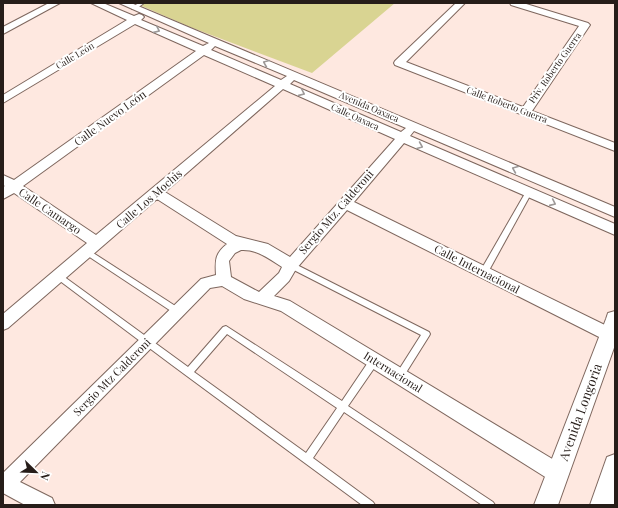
<svg xmlns="http://www.w3.org/2000/svg" width="618" height="508" viewBox="0 0 618 508" font-family="'Playfair Display',serif">
<style>
.green{fill:#d9d492}
.lines{fill:none;stroke-linecap:round;stroke-linejoin:round}
.service-casing{stroke:#7e675e;stroke-width:2}
.minor-casing{stroke:#7e675e;stroke-width:2}
.tertiary-casing{stroke:#7e675e;stroke-width:2}
.service{fill:#fff;fill-rule:evenodd}
.minor{fill:#fff;fill-rule:evenodd}
.tertiary{fill:#fff;fill-rule:evenodd}
.oneway{stroke:#9d9998}
.labels{text-anchor:middle;stroke-width:4;stroke-linejoin:round;paint-order:stroke}
.far-street-label{font-size:9px;fill:#261d19;stroke:#fff}
.street-label{font-size:11px;fill:#261d19;stroke:#fff}
.near-street-label{font-size:13px;fill:#261d19;stroke:#fff}
</style>
<rect width="100%" height="100%" fill="#fee8e0"/>
<!-- green -->
<polygon class="green" points="135,3 395,3 312,73 190,27"/>
<g class="lines">
<defs>
<g id="service">
<polygon points="139,3 144,3 136,9 132,9 132,7"/>
<polygon points="527,190 531,190 532,192 487,274 481,274 480,272 481,270"/>
<polygon points="87,249 180,309 181,311 180,313 177,314 174,313 85,254 84,252 85,250"/>
<polygon points="291,262 429,332 430,334 429,336 402,379 399,380 396,379 395,376 421,335 288,267 287,265 288,263"/>
<path d="M59,273L188,367L223,327L226,326L342,401L371,358L374,357L377,358L378,361L377,364L348,406L493,502L495,505H482L344,412L313,458L373,502L375,505H362L172,365L56,278L55,276L56,274ZM227,334L337,408L306,453L194,372Z"/>
</g>
<g id="minor">
<polygon points="49,3 60,3 3,34 3,27"/>
<path d="M91,3H103L134,16L139,14L142,15L144,17L141,20L203,46L209,43L119,3H131L615,207V217L414,131L410,136L615,224V235L404,143L354,202L615,330V339L609,342L347,210L296,269L289,281L274,296L290,301L564,466L566,473L564,480L557,482L550,480L281,311L244,299L222,286L210,288L20,482L52,498L55,505H25L3,493V473L201,279L216,275C215,261 215,253 227,244L157,199L8,328L3,330V314L87,243L14,193L3,199V187L5,186L3,185V175L14,180L196,51L135,24L3,103V95L127,20ZM215,46L287,76L281,80L211,50ZM204,55L275,86L96,235L23,186ZM294,80L406,128L401,132L290,84ZM283,89L395,139L290,257L268,244L236,236L165,192ZM241,250C257,249 269,259 282,267L279,273L259,292L231,277L229,261L235,253Z"/>
<polygon points="456,3 465,3 406,62 523,107 579,26 511,5 510,3 523,3 588,23 590,25 532,111 615,143 615,151 395,65 394,63 395,61"/>
</g>
<g id="tertiary">
<polygon points="615,311 615,345 558,505 534,505 606,319 608,313"/>
<polygon points="615,454 615,501 614,505 590,505 607,457"/>
</g>
</defs>
<!-- service casing -->
<use href="#service" class="service-casing"/>
<!-- minor casing -->
<use href="#minor" class="minor-casing"/>
<!-- tertiary casing -->
<use href="#tertiary" class="tertiary-casing"/>
<!-- service -->
<use href="#service" class="service"/>
<!-- minor -->
<use href="#minor" class="minor"/>
<!-- tertiary -->
<use href="#tertiary" class="tertiary"/>
</g>
<!-- one-way arrows -->
<defs><path id="oneway-chevron" d="M-2-3.5L2.5 0L-2 3.5" fill="none" stroke-width="1.6" stroke-linecap="round" stroke-linejoin="round"/></defs>
<g class="oneway">
<use href="#oneway-chevron" transform="translate(157 30) rotate(24)"/>
<use href="#oneway-chevron" transform="translate(266 63) rotate(-157)"/>
<use href="#oneway-chevron" transform="translate(302 93) rotate(24)"/>
<use href="#oneway-chevron" transform="translate(420 146) rotate(23)"/>
<use href="#oneway-chevron" transform="translate(515 169) rotate(-157)"/>
<use href="#oneway-chevron" transform="translate(553 203) rotate(24)"/>
</g>
<g class="labels">
<!-- far-street labels -->
<g class="far-street-label">
<text transform="translate(75 56) rotate(-31)" y="3">Calle León</text>
<text transform="translate(555 68) rotate(-55)" y="3">Priv. Roberto Guerra</text>
<text transform="translate(507 105) rotate(21)" y="3">Calle Roberto Guerra</text>
<text transform="translate(369 107) rotate(23)" y="3">Avenida Oaxaca</text>
<text transform="translate(355 117) rotate(24)" y="3">Calle Oaxaca</text>
</g>
<!-- street labels -->
<g class="street-label">
<text transform="translate(110 118) rotate(-36)" y="4">Calle Nuevo León</text>
<text transform="translate(149 199) rotate(-41)" y="4">Calle Los Mochis</text>
<text transform="translate(50 211) rotate(34)" y="4">Calle Camargo</text>
<text transform="translate(336 212) rotate(-49)" y="4">Sergio Mtz. Calderoni</text>
<text transform="translate(477 269) rotate(27)" y="4">Calle Internacional</text>
<text transform="translate(393 372) rotate(32)" y="4">Internacional</text>
<text transform="translate(112 377) rotate(-45)" y="4">Sergio Mtz Calderoni</text>
</g>
<!-- near-street labels -->
<g class="near-street-label">
<text transform="translate(580 412) rotate(-70)" y="5">Avenida Longoria</text>
</g>
</g>
<!-- border -->
<rect width="618" height="508" fill="none" stroke="#261d19" stroke-width="8"/>
<!-- north arrow -->
<g transform="translate(36 472) rotate(113)" stroke="#ffffff" stroke-width="3" paint-order="stroke">
<path d="M0-3L7 15L0 10L-7 15Z" fill="#261d19"/>
<text y="-6" font-size="11" font-weight="bold" text-anchor="middle" fill="#261d19">N</text>
</g>
</svg>
